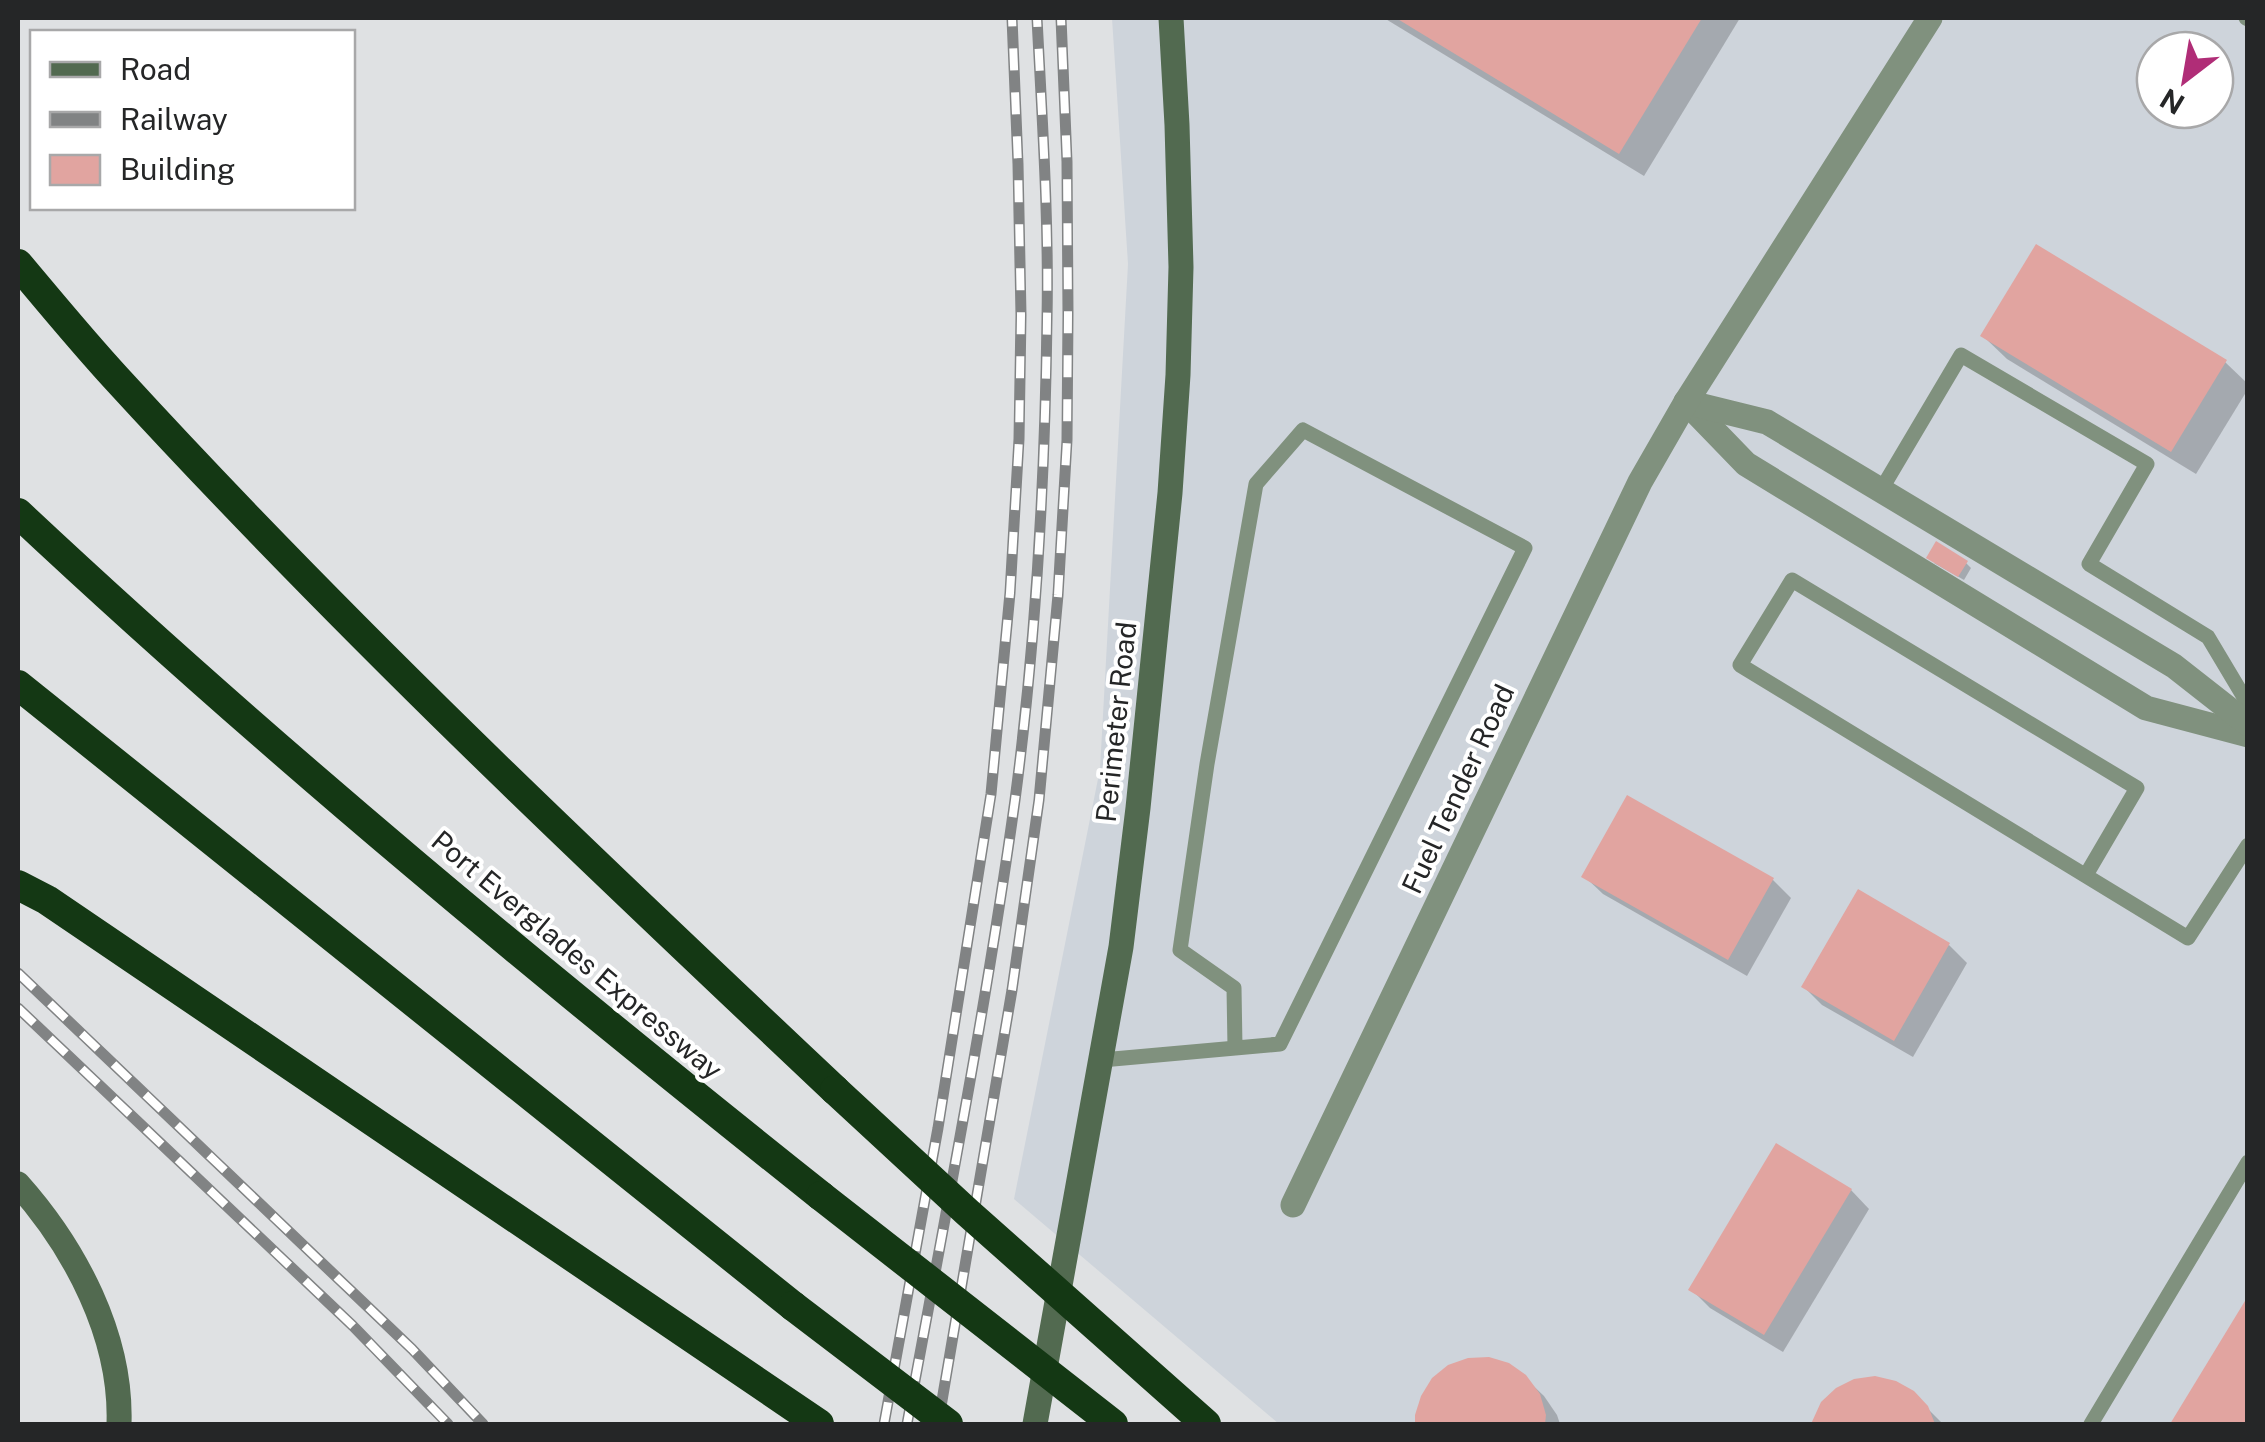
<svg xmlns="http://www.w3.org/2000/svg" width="2265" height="1442" viewBox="0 0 2265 1442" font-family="'Public Sans',sans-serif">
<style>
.built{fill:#ced4db;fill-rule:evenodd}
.shadow{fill:#0003}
.building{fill:#e1a4a0}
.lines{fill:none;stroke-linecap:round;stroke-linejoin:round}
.lane{stroke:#80917e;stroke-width:15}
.street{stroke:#80917e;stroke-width:25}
.secondary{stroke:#526a50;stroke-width:25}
.highway{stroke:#143814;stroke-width:30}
.rail-casing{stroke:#818384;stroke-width:11}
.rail{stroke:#fff;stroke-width:8;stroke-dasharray:22;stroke-linecap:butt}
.highway-bridge{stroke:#143814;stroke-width:30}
.labels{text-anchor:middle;stroke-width:8;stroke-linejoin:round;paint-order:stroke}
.street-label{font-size:28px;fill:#252627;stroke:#fff}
</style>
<rect width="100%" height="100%" fill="#dfe1e3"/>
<!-- built -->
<path class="built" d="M1112,18H2247V1424H1279L1014,1199L1100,769L1128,264ZM2155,50H2215V110H2155Z"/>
<!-- shadow -->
<g class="shadow">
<polygon points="1384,18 1740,18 1644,176"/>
<polygon points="1983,336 2225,362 2248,384 2248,389 2196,474 2007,359"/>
<polygon points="1934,563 1966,563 1971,568 1964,580"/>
<polygon points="1584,876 1773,880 1791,898 1747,976 1603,894"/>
<polygon points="1949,945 1967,963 1913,1057 1822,1005 1804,987"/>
<polygon points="1851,1190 1869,1209 1783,1352 1710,1308 1691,1289"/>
<polygon points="1524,1377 1544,1396 1557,1415 1560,1424 1418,1424 1418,1415"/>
<polygon points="1912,1393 1943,1424 1813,1424 1814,1421"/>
</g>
<!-- building -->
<g class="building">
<polygon points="1396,18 1702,18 1619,154"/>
<polygon points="2036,244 2227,360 2171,452 1980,336"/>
<polygon points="1936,541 1968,561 1958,577 1926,558"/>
<polygon points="1627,795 1774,878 1728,960 1581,877"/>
<polygon points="1858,889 1950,943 1894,1041 1801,987"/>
<polygon points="1776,1143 1852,1189 1764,1335 1688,1290"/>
<polygon points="2248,1296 2248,1424 2170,1424"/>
<polygon points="1489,1357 1509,1363 1526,1375 1540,1394 1546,1415 1545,1424 1415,1424 1415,1415 1421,1396 1432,1378 1448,1365 1468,1358"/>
<polygon points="1875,1376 1896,1381 1914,1391 1928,1406 1935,1424 1811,1424 1821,1402 1836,1388 1854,1379"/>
</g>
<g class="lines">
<!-- lane -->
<g class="lane">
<polyline points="2246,18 2248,19"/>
<polyline points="1881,490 1961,355 2147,464 2089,564 2208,637 2248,704"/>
<polyline points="2086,875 2137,788 1792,580 1740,665 2188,938 2248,845"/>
<polyline points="1102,1060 1280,1044 1525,548 1303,430 1256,484 1207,764 1180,950 1234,988 1235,1047"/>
<polyline points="2091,1424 2248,1162"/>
</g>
<!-- street -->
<g class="street">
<polyline points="1686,402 1746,464 2146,708 2248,735"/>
<polyline points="1686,402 1767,422 2174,666 2248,724"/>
<polyline points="1293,1205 1640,482 1686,402 1930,18"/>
</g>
<!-- secondary -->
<g class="secondary">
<path d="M18,1184C75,1248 122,1336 119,1424"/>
<polyline points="1035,1424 1121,947 1138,808 1170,493 1178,375 1181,267 1177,125 1171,18"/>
</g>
<!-- highway -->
<g class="highway">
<path d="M18,264C50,302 82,341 116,378C344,627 590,859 835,1090"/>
<path d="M18,513C274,753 546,977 821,1196"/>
<polyline points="18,685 793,1306"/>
<polyline points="18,885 47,900 819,1424"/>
</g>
<defs>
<g id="rail">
<polyline points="18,973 412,1349 483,1424"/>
<polyline points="18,1008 353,1326 448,1424"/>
<polyline points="884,1424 938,1128 991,794 1010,593 1019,439 1021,315 1018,164 1012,18"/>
<path d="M907,1424C945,1217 986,1009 1015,800C1036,641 1045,479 1047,319C1049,219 1042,118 1037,18"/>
<polyline points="938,1424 1012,990 1039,800 1058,595 1067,440 1068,314 1067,162 1061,18"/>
</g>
</defs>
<!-- rail casing -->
<use href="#rail" class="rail-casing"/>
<!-- rail -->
<use href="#rail" class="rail"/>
<!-- highway-bridge -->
<g class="highway-bridge">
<polyline points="835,1090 967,1212 1206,1424"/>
<polyline points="821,1196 1113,1424"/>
<polyline points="793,1306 948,1424"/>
</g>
</g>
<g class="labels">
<!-- street labels -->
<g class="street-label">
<text transform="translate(1116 722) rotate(-84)" y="10">Perimeter Road</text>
<text transform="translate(1458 789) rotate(-65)" y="10">Fuel Tender Road</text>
<text transform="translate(577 955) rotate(40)" y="10">Port Everglades Expressway</text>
</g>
</g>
<!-- border -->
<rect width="2265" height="1442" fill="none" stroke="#252627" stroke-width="40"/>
<!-- legend -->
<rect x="30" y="30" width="325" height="180" fill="#ffffff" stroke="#a8a8a9" stroke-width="2.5"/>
<rect x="50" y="62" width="50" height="15" fill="#526a50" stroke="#a8a8a9" stroke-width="2.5"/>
<text x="120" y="80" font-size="30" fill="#252627">Road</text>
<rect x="50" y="112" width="50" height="15" fill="#818384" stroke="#a8a8a9" stroke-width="2.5"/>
<text x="120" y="130" font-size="30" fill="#252627">Railway</text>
<rect x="50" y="155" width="50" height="30" fill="#e1a4a0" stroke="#a8a8a9" stroke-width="2.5"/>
<text x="120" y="180" font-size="30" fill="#252627">Building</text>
<!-- north arrow -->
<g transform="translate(2185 80) rotate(211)"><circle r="48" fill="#ffffff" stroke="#a8a8a9" stroke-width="2.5"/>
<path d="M0-8L18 38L0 25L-18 38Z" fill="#b02d77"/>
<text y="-15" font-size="28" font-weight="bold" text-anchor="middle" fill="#252627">N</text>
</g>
</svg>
